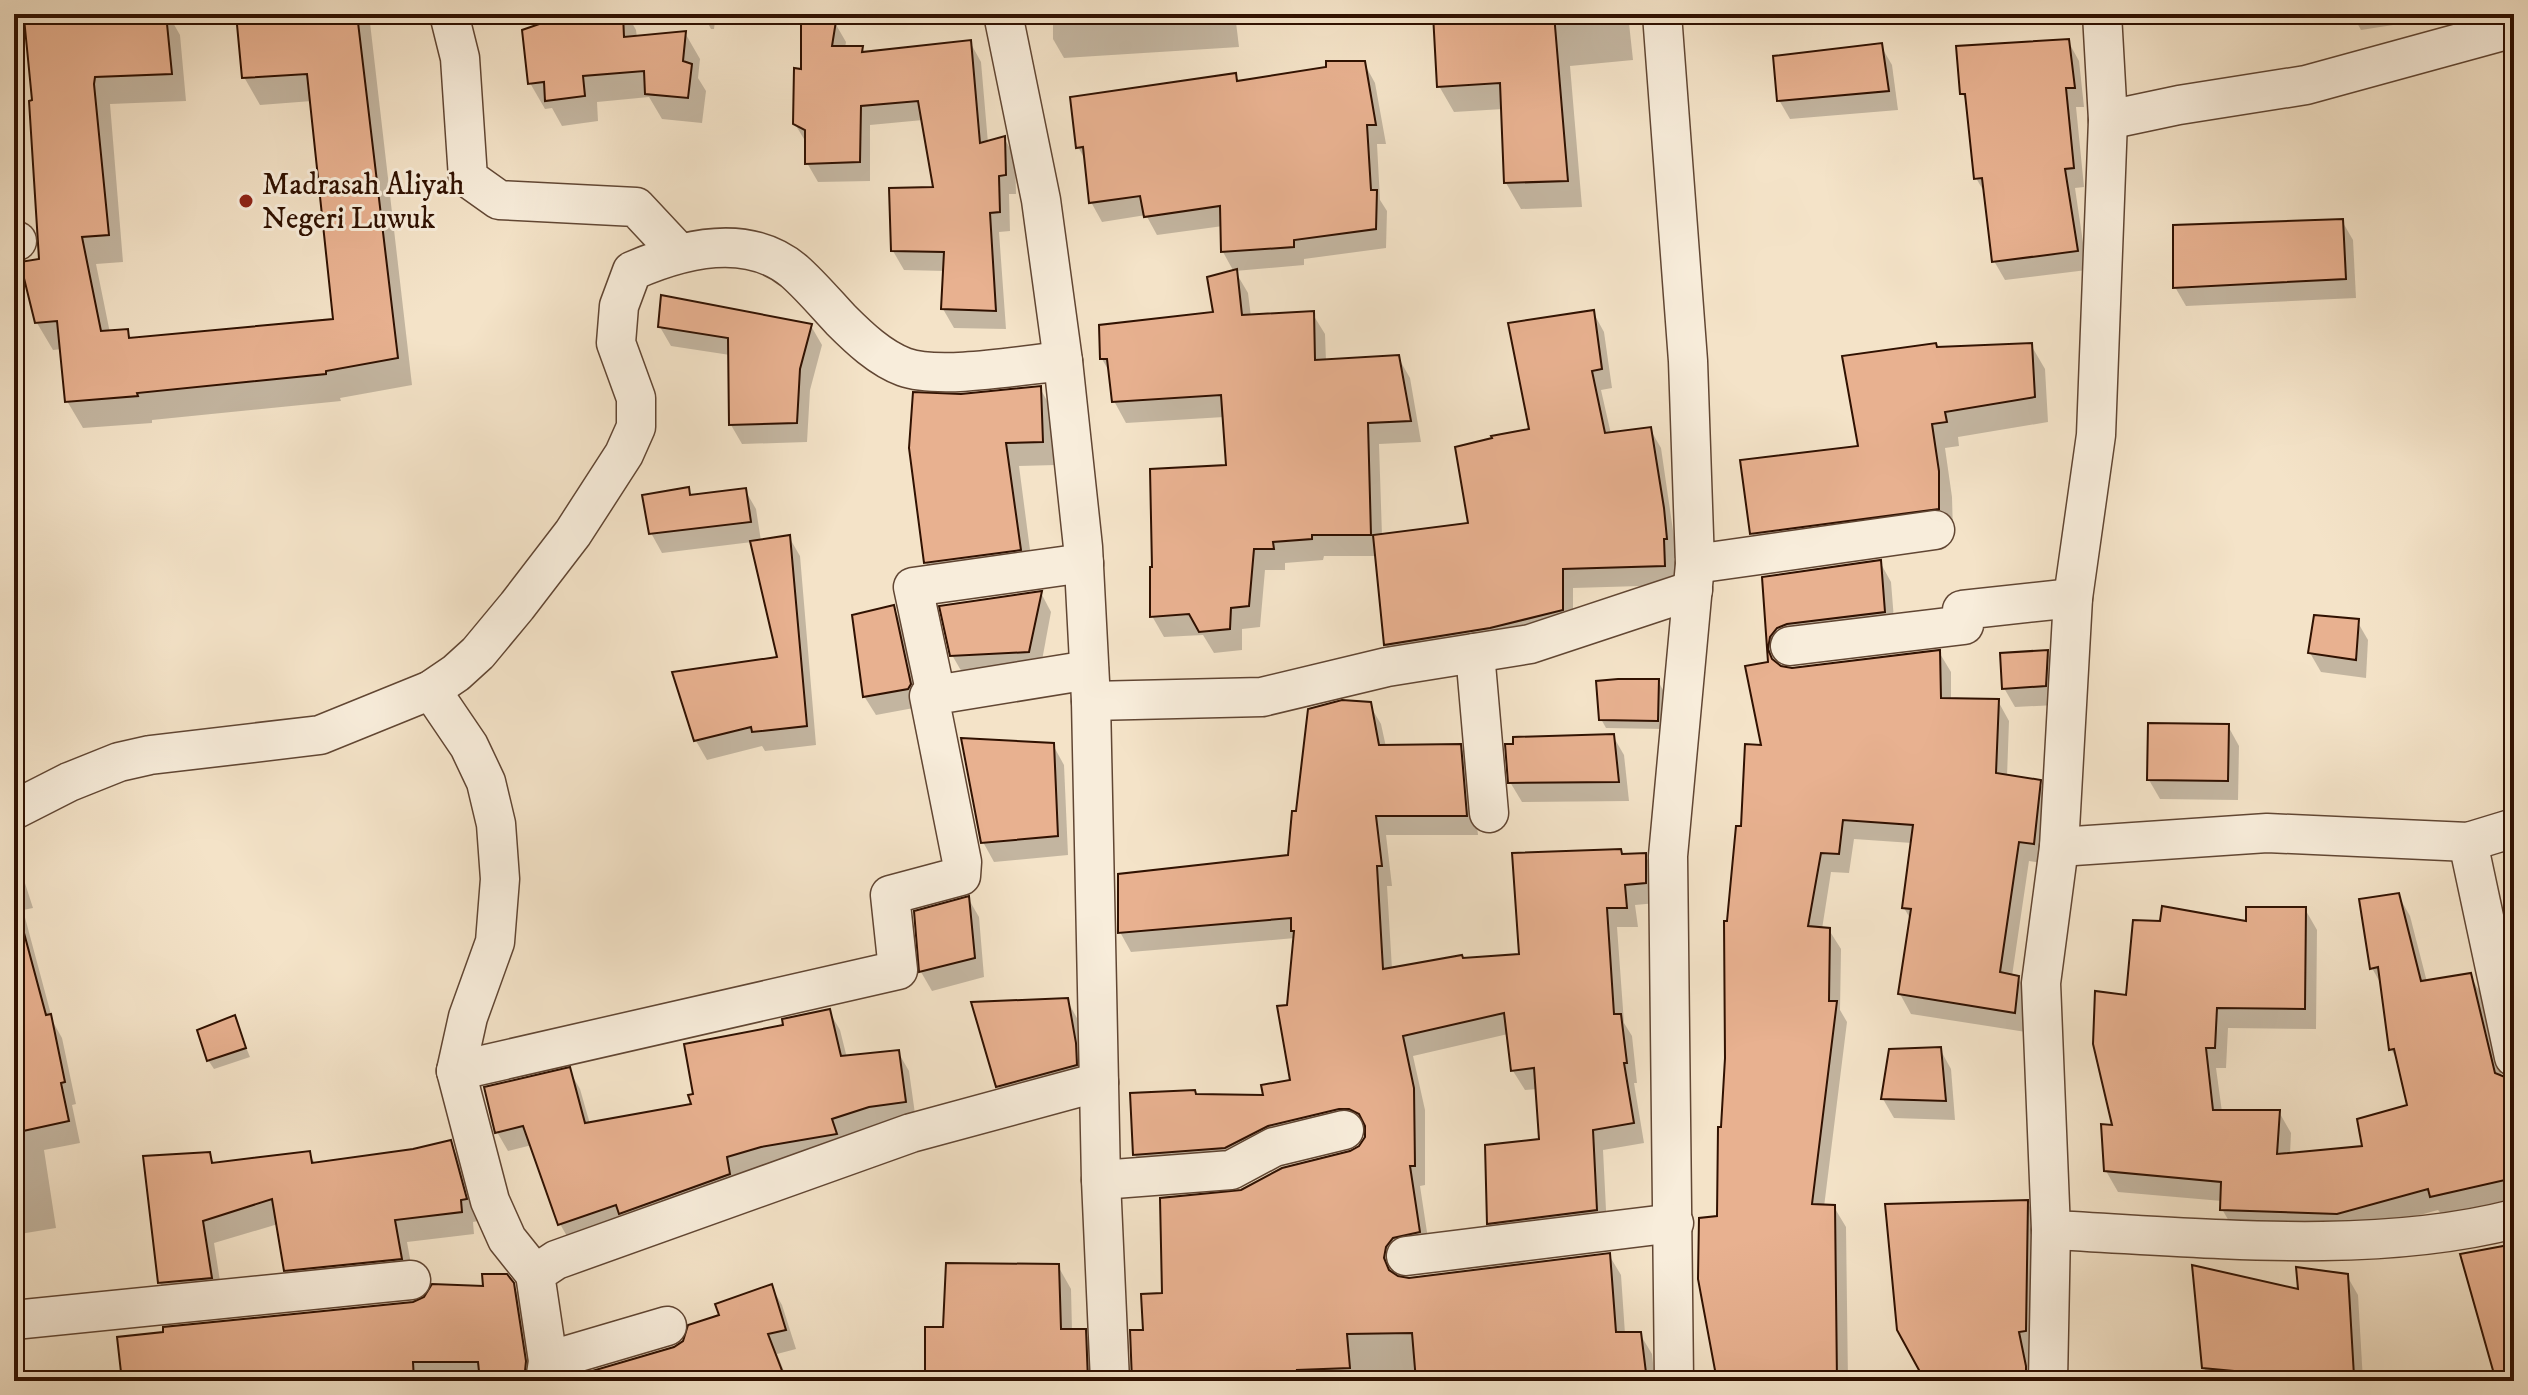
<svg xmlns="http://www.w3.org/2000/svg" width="2528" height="1395" viewBox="0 0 2528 1395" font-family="'IM FELL DW Pica',serif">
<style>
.shadow{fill:#0003}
.building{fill:#e8b190;stroke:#301101;stroke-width:2}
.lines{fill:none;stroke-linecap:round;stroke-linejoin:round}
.minor-casing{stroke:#614633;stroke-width:41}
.minor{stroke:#f8eddb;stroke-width:38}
.poi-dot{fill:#8f2418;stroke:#f8eddb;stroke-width:3}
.labels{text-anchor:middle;stroke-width:6;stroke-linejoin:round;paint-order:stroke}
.poi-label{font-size:30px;fill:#301101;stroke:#f8eddb;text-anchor:start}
</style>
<rect width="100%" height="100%" fill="#f4e3c8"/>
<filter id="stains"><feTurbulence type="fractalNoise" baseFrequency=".0025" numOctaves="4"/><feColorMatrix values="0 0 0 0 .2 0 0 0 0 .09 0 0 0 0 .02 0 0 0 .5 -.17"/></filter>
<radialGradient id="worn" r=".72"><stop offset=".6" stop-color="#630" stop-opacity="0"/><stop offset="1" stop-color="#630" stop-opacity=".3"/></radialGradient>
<!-- shadow -->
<g class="shadow">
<polygon points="94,14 168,14 180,35 186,101 110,104 123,262 96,264 110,333 127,331 132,340 335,320 312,101 260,105 244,77 263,14 369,14 412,385 340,398 341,401 152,420 152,423 83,428 67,401 62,349 53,350 37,323 41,261"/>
<polygon points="575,14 627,14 636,30 637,38 685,33 700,59 698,78 706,91 702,123 662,119 649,97 597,102 598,121 562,126 552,108 545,109 530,83"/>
<polygon points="703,14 716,14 714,29 711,29"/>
<polygon points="1053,14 1235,14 1239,47 1064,58 1053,39"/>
<polygon points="1435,14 1628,14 1633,60 1570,66 1582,207 1521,209 1506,183 1503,109 1454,112 1439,86"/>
<polygon points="2352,14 2392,14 2393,25 2361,30"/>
<polygon points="835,23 846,42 845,48 862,48 865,54 970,42 981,62 988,143 1004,138 1015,157 1016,194 1009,194 1010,231 999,232 1006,329 954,328 943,309 945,271 904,270 893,251 935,189 923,120 870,125 870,181 818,182 807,163 807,144 795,124 803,71"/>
<polygon points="2068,41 2079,61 2084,107 2076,107 2084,187 2075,188 2087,270 2005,280 1994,261 1986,195 1976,178 1968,104 1962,93"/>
<polygon points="1881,46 1892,65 1898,110 1790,119 1779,100"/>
<polygon points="1364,63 1375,83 1386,144 1377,144 1380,200 1387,211 1386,248 1304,259 1304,265 1235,271 1248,293 1251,317 1312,313 1325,334 1326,362 1398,357 1410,378 1421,442 1379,444 1382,536 1471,525 1532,431 1593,312 1604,332 1612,388 1601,390 1611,434 1650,429 1661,448 1677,558 1674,558 1675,585 1573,588 1573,629 1397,664 1386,645 1377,556 1324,556 1323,560 1285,563 1285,570 1265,570 1260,627 1242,629 1242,650 1214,653 1203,635 1164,637 1152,616 1228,467 1224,417 1126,423 1114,401 1110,373 1102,359 1215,314 1234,272 1223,252 1223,226 1157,235 1146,215 1102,222 1091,202 1087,163 1078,147 1234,76 1239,83"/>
<polygon points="2342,221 2353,240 2356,298 2186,306 2175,287"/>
<polygon points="811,326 822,345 810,390 807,442 742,444 731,425 730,355 671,346 660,327"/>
<polygon points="2031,345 2045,369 2048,422 1958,437 1959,446 1945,448 1952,497 1953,533 1766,558 1752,533 1860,448 1938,349"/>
<polygon points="1040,388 1053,412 1056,465 1019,466 1033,573 940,586 926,563 961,396"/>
<polygon points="688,490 692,496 745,490 756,509 761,541 789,537 800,556 816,745 765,751 762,746 707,760 696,741 779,659 752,542 662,553 651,533"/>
<polygon points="1880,562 1891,582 1895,632 1780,659 1779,668 1793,670 1939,652 1951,672 1951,700 1998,701 2009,721 2007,777 2039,782 2051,802 2044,863 2029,861 2012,976 2018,978 2030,997 2026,1032 1911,1014 1900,994 1911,920 1904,908 1912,843 1854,839 1849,873 1831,872 1822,929 1829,930 1841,949 1840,1010 1847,1022 1824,1207 1834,1207 1846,1227 1848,1381 1719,1381 1729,923 1743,828 1764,747 1770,663 1764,578"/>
<polygon points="1041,593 1051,612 1040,671 963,674 952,655"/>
<polygon points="893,607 904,626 919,707 876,715 864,696"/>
<polygon points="2357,621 2368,640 2366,678 2321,672 2310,653"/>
<polygon points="2047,652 2058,671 2056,705 2015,707 2004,688"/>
<polygon points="1658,681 1663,690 1663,729 1606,728 1601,719"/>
<polygon points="1369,704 1381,724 1386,747 1460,746 1471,766 1478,835 1386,835 1392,886 1387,886 1392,969 1521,956 1623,856 1645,855 1656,875 1657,903 1635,905 1638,927 1617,927 1624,1023 1632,1036 1637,1083 1634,1083 1644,1143 1603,1150 1607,1230 1501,1243 1489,1223 1541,1141 1538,1089 1525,1090 1513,1071 1508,1034 1413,1056 1425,1110 1425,1185 1420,1186 1430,1252 1397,1267 1395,1277 1409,1280 1609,1255 1621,1275 1625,1334 1640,1334 1652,1354 1655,1381 1133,1381 1145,1332 1164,1295 1241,1192 1351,1153 1360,1148 1367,1138 1367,1131 1362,1128 1146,1175 1135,1155 1133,1094 1265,1097 1292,1081 1289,1007 1295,938 1131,952 1120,932 1290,857 1298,813"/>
<polygon points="2228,726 2239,746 2238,800 2160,799 2149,780"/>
<polygon points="1613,736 1624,755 1629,801 1522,802 1510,782 1515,746"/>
<polygon points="1053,745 1064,765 1068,855 994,862 983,842"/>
<polygon points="14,849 33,908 23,910 53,1022 62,1038 76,1104 72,1105 80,1143 44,1150 56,1228 14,1235"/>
<polygon points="2398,895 2410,916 2427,982 2470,975 2482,996 2502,1078 2514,1096 2514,1202 2444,1217 2438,1210 2350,1234 2234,1230 2222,1209 2222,1201 2118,1192 2106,1171 2114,1127 2127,997 2247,923 2305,909 2317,930 2316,1029 2228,1028 2226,1068 2216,1068 2222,1112 2279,1112 2291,1133 2290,1154 2364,1147 2410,1107 2400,1065 2391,1049 2382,986 2372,968"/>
<polygon points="968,898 979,917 984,977 932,991 921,972 916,913"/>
<polygon points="1067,1000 1078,1020 1086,1064 1086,1084 1009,1105 998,1086"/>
<polygon points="829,1011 840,1030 847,1058 898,1052 909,1071 916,1121 571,1243 560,1224 532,1145 508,1151 497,1132 569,1070 580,1089 590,1124 693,1106 785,1027"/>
<polygon points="234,1018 250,1057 214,1069 208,1060"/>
<polygon points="1940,1049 1951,1069 1955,1120 1894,1118 1883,1099"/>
<polygon points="450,1143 463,1165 478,1221 473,1222 474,1234 407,1242 414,1281 299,1293 286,1270 278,1224 214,1243 223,1300 173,1305 160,1283 209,1154 215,1165 309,1153 316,1165"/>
<polygon points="2027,1202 2038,1222 2037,1351 2029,1351 2035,1381 1927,1381"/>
<polygon points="1058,1266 1071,1289 1072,1331 1084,1331 1097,1353 1099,1381 927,1381 945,1329"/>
<polygon points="2347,1276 2358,1295 2363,1381 2212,1381 2204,1368"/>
<polygon points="512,1284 524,1304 536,1381 124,1381 414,1304"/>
<polygon points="771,1286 782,1305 796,1349 777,1354 788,1381 569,1381 675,1349"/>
</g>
<!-- building -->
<g class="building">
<polygon points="61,14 166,14 172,74 95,77 94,84 109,235 82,237 101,331 128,329 129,338 333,319 307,74 242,78 236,14 357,14 398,358 326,371 326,374 137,393 138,396 65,402 57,321 35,323 20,262 39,259 29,101 32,100 24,18"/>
<polygon points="568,14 623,14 624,37 686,31 683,61 692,64 688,98 645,94 644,71 583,76 585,96 545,101 544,82 528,84 522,30"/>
<polygon points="1433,14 1554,14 1568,181 1504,183 1500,83 1437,87"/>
<polygon points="801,21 836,21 832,46 863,46 862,52 971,40 980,143 1005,136 1006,175 999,176 1000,212 990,213 996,311 941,309 944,252 891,251 889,188 933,187 918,101 861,106 860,162 805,164 805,130 793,124 794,68 801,69"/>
<polygon points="2069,39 2075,88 2066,88 2074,168 2065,169 2078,251 1992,262 1982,178 1974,179 1965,94 1960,94 1956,46"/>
<polygon points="1882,43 1889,91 1777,101 1773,56"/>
<polygon points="1326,61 1365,61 1376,125 1367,125 1371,190 1377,190 1376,229 1294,240 1294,247 1221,252 1220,206 1144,217 1140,196 1089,203 1083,147 1076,148 1070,97 1236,73 1237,81 1326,67"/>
<polygon points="2343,219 2346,279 2173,288 2173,225"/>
<polygon points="1237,269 1242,315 1314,311 1315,360 1399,355 1411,421 1368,423 1371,535 1312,535 1312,539 1273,542 1274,549 1254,549 1249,606 1231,608 1230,629 1199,632 1189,614 1150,617 1150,567 1152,567 1150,469 1226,465 1221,395 1112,402 1107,359 1100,359 1099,325 1213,312 1207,277"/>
<polygon points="661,295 812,324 800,369 797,423 729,425 728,338 658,327"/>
<polygon points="1594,310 1602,369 1592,371 1605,433 1651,427 1664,508 1667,539 1664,539 1665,566 1563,569 1563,610 1490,628 1384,645 1373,535 1468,523 1455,447 1492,438 1491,436 1529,429 1508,323"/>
<polygon points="1936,343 1937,347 2032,343 2035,397 1945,412 1947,422 1932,424 1939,471 1939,509 1750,534 1740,460 1858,446 1842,356"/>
<polygon points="1041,386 1043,442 1006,443 1021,550 924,563 909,448 913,392 961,394"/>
<polygon points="689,487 690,495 746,488 751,522 649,534 642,495"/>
<polygon points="790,535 807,726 752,732 751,727 694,741 672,672 777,657 750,541"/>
<polygon points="1881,560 1885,612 1787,624 1777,628 1770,637 1768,649 1772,659 1781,666 1792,668 1940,650 1941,698 1999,699 1996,773 2041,780 2034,844 2019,842 2000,972 2019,976 2015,1013 1898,994 1911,909 1902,908 1913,825 1843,820 1839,854 1821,853 1808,926 1830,928 1829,1001 1837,1001 1812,1204 1835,1205 1837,1381 1717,1381 1698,1279 1699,1218 1717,1216 1718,1127 1721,1127 1725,1058 1724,921 1727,921 1736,826 1741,826 1745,744 1761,745 1745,666 1768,662 1762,577"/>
<polygon points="1042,591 1029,652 950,656 939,606"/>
<polygon points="894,605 911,684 908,689 863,697 852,615"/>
<polygon points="2314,615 2359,619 2356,660 2308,653"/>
<polygon points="2048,650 2046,686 2002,689 2000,653"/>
<polygon points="1618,679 1659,679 1658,721 1599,720 1596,681"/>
<polygon points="1342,700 1371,702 1379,745 1461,744 1467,816 1376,816 1382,866 1377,866 1383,969 1462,955 1463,958 1519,954 1512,853 1621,849 1622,854 1646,853 1646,883 1625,885 1627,908 1607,908 1614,1014 1621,1014 1627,1063 1624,1063 1634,1123 1593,1130 1597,1210 1487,1224 1485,1145 1539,1139 1534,1068 1511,1071 1504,1013 1403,1036 1414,1088 1415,1166 1410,1166 1420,1232 1393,1238 1386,1247 1384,1258 1389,1270 1398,1276 1409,1278 1610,1253 1616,1332 1641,1332 1647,1381 1416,1381 1412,1333 1347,1334 1350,1368 1297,1370 1298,1377 1184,1377 1184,1381 1132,1381 1130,1330 1143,1330 1141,1294 1162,1293 1160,1198 1241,1190 1282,1168 1350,1151 1359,1146 1365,1137 1365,1126 1359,1114 1349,1109 1339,1109 1268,1126 1225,1148 1133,1155 1130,1093 1195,1090 1196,1094 1263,1095 1261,1085 1290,1080 1277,1006 1287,1005 1294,931 1291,931 1291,918 1118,933 1118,874 1288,855 1292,811 1296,811 1308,709"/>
<polygon points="2148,723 2229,724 2228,781 2147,780"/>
<polygon points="1614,734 1619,782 1508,783 1505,744 1513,744 1513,737"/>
<polygon points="961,738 1054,743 1058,836 981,843"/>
<polygon points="2399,893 2421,981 2471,973 2495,1073 2505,1077 2514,1113 2514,1178 2430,1197 2428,1189 2337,1214 2220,1210 2221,1182 2104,1171 2101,1124 2112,1125 2093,1044 2095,991 2126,995 2133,920 2160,921 2162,906 2246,921 2246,907 2306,907 2305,1009 2217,1008 2215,1048 2206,1048 2213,1110 2280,1110 2277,1154 2362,1146 2357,1119 2407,1105 2394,1049 2389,1050 2378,967 2370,969 2359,899"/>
<polygon points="969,896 975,958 919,972 914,911"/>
<polygon points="24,933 46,1015 51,1014 65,1082 61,1083 69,1121 14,1133 14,934"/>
<polygon points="1068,998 1076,1043 1077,1065 996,1087 971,1002"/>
<polygon points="830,1009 841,1056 899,1050 906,1102 869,1107 832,1119 837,1134 761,1147 727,1157 730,1174 619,1214 616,1205 558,1225 523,1126 495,1133 484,1087 570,1067 585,1123 691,1104 688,1095 693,1094 684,1044 783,1025 782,1019"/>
<polygon points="235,1015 246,1048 207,1061 197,1030"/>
<polygon points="1941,1047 1946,1101 1881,1099 1889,1049"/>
<polygon points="451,1140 467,1199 461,1200 462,1212 395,1220 402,1259 284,1271 272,1199 203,1221 212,1278 158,1283 143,1156 210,1152 212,1163 310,1151 312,1163 413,1149"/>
<polygon points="2028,1200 2026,1331 2019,1332 2026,1366 2026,1381 1925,1381 1897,1330 1885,1204"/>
<polygon points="2514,1244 2514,1381 2496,1381 2460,1254"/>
<polygon points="946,1263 1059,1264 1061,1329 1086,1329 1088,1381 925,1381 925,1327 943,1327"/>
<polygon points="2192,1265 2298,1289 2296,1267 2348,1274 2354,1376 2308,1378 2202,1368"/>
<polygon points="482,1274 507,1274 514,1283 526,1361 524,1381 480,1381 478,1362 413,1362 414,1381 122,1381 117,1337 163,1332 163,1327 413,1302 424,1297 432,1284 483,1286"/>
<polygon points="772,1284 786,1330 768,1334 786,1381 567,1381 568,1378 674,1347 683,1341 688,1325 719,1315 715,1304"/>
</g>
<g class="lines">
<defs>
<g id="minor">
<polyline points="449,14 460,58 468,178 499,200 636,207 679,253"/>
<polyline points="1003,14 1041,200 1063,361 1083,547 1091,701 1101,1180 1110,1381"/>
<polyline points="1662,14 1688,361 1695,564 1668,856 1674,1381"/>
<polyline points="2108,120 2179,105 2306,85 2514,28"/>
<polyline points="14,241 17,241"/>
<polyline points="1695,564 1935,530"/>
<polyline points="1790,646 1964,625 1962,610 2073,598"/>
<polyline points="1475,653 1489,813"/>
<polyline points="431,690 469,746 486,782 496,824 500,879 495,942 468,1017 456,1071 490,1201 507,1239 535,1274"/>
<polyline points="936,695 913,587 1084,563"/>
<polyline points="1091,701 1262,697 1387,667 1530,644 1693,590"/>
<path d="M14,810L69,782L119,762L150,755L320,735L431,690L456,673L478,653L517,606L573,533L624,454L636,427V398L616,343L619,306L632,271C682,249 747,232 794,271C811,286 826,304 841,320C859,338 880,358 904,367C940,380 1023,365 1063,361"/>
<polyline points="2468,842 2514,1057"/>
<polyline points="2059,847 2267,833 2468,842 2514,828"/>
<polyline points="456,1071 898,970 890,895 961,876 962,862 929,696 1089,670"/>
<polyline points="1101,1180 1231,1170 1274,1147 1344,1130"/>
<path d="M2051,1230C2199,1237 2370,1256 2514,1219"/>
<polyline points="1406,1256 1674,1223"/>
<polyline points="14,1320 411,1280"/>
<polyline points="548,1361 667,1326"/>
<polyline points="545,1381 548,1361 535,1274 556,1260 911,1133 1099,1082"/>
<polyline points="2048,1381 2051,1230 2041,983 2059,847 2073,598 2096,435 2108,120 2102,14"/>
</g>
</defs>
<!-- minor casing -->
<use href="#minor" class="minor-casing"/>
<!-- minor -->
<use href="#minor" class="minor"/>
</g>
<!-- markers -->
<circle class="poi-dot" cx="246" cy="201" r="8"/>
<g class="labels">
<!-- poi labels -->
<g class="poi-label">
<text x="262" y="194">Madrasah Aliyah<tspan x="262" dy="34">Negeri Luwuk</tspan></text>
</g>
</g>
<!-- margin -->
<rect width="2528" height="1395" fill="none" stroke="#f4e3c8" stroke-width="48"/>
<rect x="16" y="16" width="2496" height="1363" fill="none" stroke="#301101" stroke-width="4"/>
<rect x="24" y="24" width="2480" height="1347" fill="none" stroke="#301101" stroke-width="2"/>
<rect width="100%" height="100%" filter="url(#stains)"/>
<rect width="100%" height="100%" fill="url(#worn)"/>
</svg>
